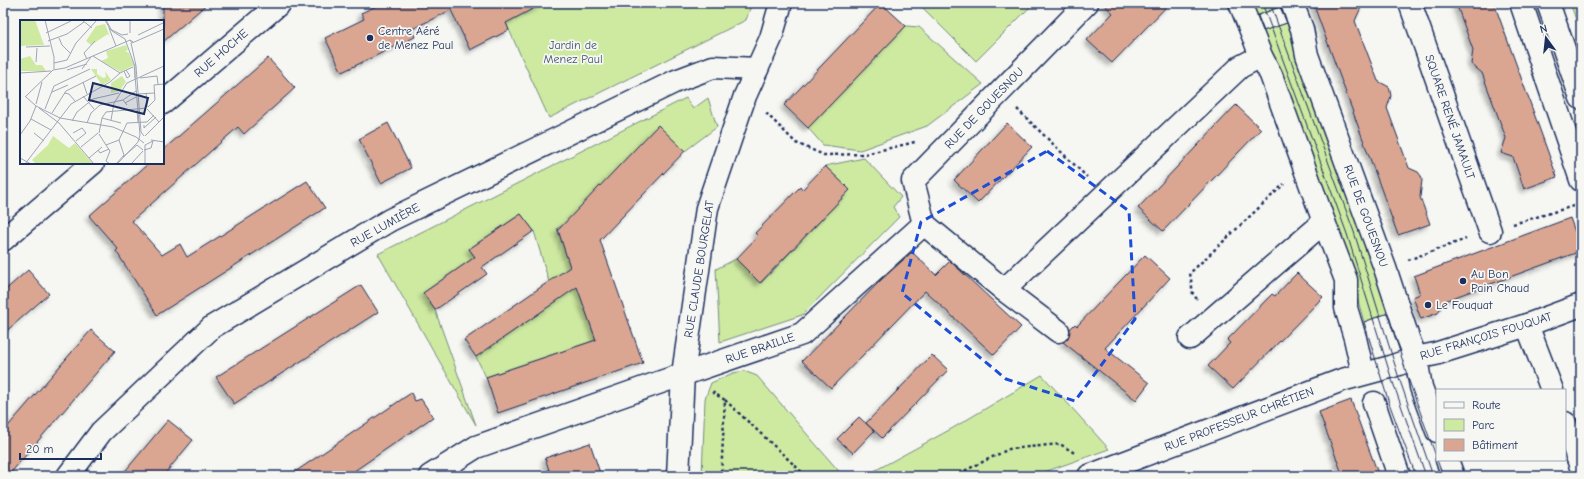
<svg xmlns="http://www.w3.org/2000/svg" width="1584" height="479" viewBox="0 0 1584 479" font-family="'Comic Neue',sans-serif">
<style>
.green{fill:#ceeaa1;stroke:#748c80}
.building{fill:#dba691;stroke:#1b2f5e;filter:url(#shadow)}
.lines{fill:none;stroke-linecap:round;stroke-linejoin:round}
.minor-casing{stroke:#1b2f5e;stroke-width:25}
.path{stroke:#1b2f5e;stroke-width:2.5;stroke-dasharray:3 3;stroke-linecap:butt}
.minor{stroke:#f6f6f2;stroke-width:22}
.tram{stroke:#1b2f5e;stroke-width:1}
.marked{fill:none;stroke:#1d4ed8;stroke-width:3;stroke-dasharray:8 5;stroke-linejoin:round}
.poi-dot{fill:#1b2f5e;stroke:#f6f6f2;stroke-width:1.5}
.labels{text-anchor:middle;stroke-width:3.5;stroke-linejoin:round;paint-order:stroke}
.poi-label{font-size:12px;fill:#1b2f5e;stroke:#f6f6f2;text-anchor:start}
.park-label{font-size:12px;fill:#3f546b;stroke:#f6f6f2}
.street-label{font-size:12px;fill:#1b2f5e;stroke:#f6f6f2}
.inset-road{fill:none;stroke:#9ea6b7;stroke-width:1}
.view{fill:#1b2f5e;fill-opacity:0.15;stroke:#1b2f5e;stroke-width:2}
.inset-edge{fill:none;stroke:#1b2f5e;stroke-width:2}
</style>
<defs>
<filter id="shadow"><feDropShadow dx="-3.5" dy="3.5" stdDeviation="2" flood-color="#0004"/></filter>
</defs>
<rect width="100%" height="100%" fill="#f6f6f2"/>
<filter id="ink" filterUnits="userSpaceOnUse"><feTurbulence type="fractalNoise" baseFrequency=".025" numOctaves="2"/><feDisplacementMap in="SourceGraphic" scale="8" xChannelSelector="R" yChannelSelector="G"/><feConvolveMatrix kernelMatrix="1 2 1 2 8 2 1 2 1" color-interpolation-filters="sRGB"/></filter>
<g filter="url(#ink)">
<!-- green -->
<g class="green">
<polygon points="511,3 752,3 746,20 549,118 506,23"/>
<polygon points="918,3 1034,3 976,61"/>
<polygon points="1252,3 1279,3 1280,7 1257,16"/>
<polygon points="1570,3 1581,3 1581,33"/>
<polygon points="1287,23 1360,219 1388,313 1364,322 1349,268 1263,31"/>
<polygon points="906,26 919,27 983,84 927,126 860,150 823,145 808,128"/>
<polygon points="686,98 693,109 708,98 717,127 685,151 658,126 565,223 565,225 557,228 596,340 486,377 476,357 561,298 549,282 534,231 521,214 469,249 475,257 423,293 435,310 476,425 378,254"/>
<polygon points="864,158 901,197 893,207 899,217 802,315 720,342 716,269 736,259 761,283 850,190 825,166"/>
<polygon points="744,371 757,376 843,476 702,476 705,399 711,383 733,373"/>
<polygon points="1042,375 1109,449 1033,476 865,476 953,428"/>
</g>
<!-- building -->
<g class="building">
<polygon points="163,3 208,3 163,42"/>
<polygon points="383,3 544,3 506,23 509,30 470,50 451,10 412,29 415,37 342,72 325,38 364,19 361,13"/>
<polygon points="881,3 906,26 808,128 784,105"/>
<polygon points="1102,3 1170,3 1112,63 1087,40 1113,13"/>
<polygon points="1313,3 1363,3 1355,21 1378,81 1389,87 1390,91 1391,96 1387,108 1409,168 1418,172 1421,176 1422,180 1420,197 1430,224 1398,235"/>
<polygon points="1456,3 1494,3 1557,177 1524,189 1513,157 1501,153 1506,138 1482,73 1471,64 1473,50"/>
<polygon points="268,58 295,88 244,134 238,127 132,221 162,255 180,244 187,257 307,181 325,208 157,315 116,251 118,249 89,216 149,163 163,163 163,150"/>
<polygon points="1236,105 1261,129 1163,231 1138,208"/>
<polygon points="388,123 411,168 381,183 359,139"/>
<polygon points="1007,123 1032,147 978,203 954,180"/>
<polygon points="658,125 685,151 600,240 643,363 498,413 486,377 596,340 577,287 476,357 464,340 570,267 558,230"/>
<polygon points="825,166 850,190 760,283 736,259 758,236 755,233 800,187 802,190"/>
<polygon points="521,214 534,231 482,267 487,274 435,310 423,293 475,257 469,249"/>
<polygon points="1570,218 1581,248 1581,251 1444,301 1438,313 1421,319 1413,297 1420,294 1414,276"/>
<polygon points="912,252 936,275 950,261 1021,327 994,355 925,291 831,388 802,361 881,280"/>
<polygon points="1145,255 1170,278 1105,348 1149,383 1136,400 1063,342 1068,338 1070,329 1075,324 1077,326"/>
<polygon points="28,270 49,294 3,334 3,292"/>
<polygon points="1297,273 1323,297 1233,389 1208,366 1230,343 1227,340 1272,294 1275,296"/>
<polygon points="361,285 378,312 234,404 216,377"/>
<polygon points="91,330 115,351 8,476 3,476 3,432"/>
<polygon points="932,355 948,370 882,438 866,423"/>
<polygon points="411,393 415,401 421,399 433,417 347,476 289,476"/>
<polygon points="1351,400 1364,436 1379,476 1343,476 1319,412"/>
<polygon points="859,417 874,431 853,453 837,439"/>
<polygon points="168,420 193,440 163,476 121,476"/>
<polygon points="590,443 601,476 551,476 545,458"/>
</g>
<g class="lines">
<defs>
<g id="minor">
<polyline points="1240,3 1261,56 1271,75 1324,222 1346,280 1346,308 1355,338 1363,373"/>
<polyline points="1292,3 1302,29 1307,55 1385,268 1408,338 1416,358 1421,387 1437,431"/>
<polyline points="1410,3 1490,231"/>
<polyline points="1521,3 1581,180"/>
<polyline points="1548,3 1581,98"/>
<polyline points="163,103 280,3"/>
<polyline points="924,224 913,181 1087,3"/>
<polyline points="3,240 93,163"/>
<polyline points="1004,290 1240,67 1261,56"/>
<polyline points="1527,325 1552,390"/>
<polyline points="1190,338 1324,222"/>
<polyline points="1374,403 1399,476"/>
<polyline points="1565,423 1581,467"/>
<polyline points="1447,460 1453,476"/>
<polyline points="68,476 101,432 212,327 390,220 676,81 713,67 757,69"/>
<polyline points="430,476 476,447 658,383 802,334 924,224 1004,290 1058,331"/>
<polyline points="678,476 683,374 707,208 745,96 771,38 781,3"/>
<polyline points="1089,476 1342,380 1390,367 1416,358 1435,354 1527,325 1581,305"/>
</g>
</defs>
<!-- minor casing -->
<use href="#minor" class="minor-casing"/>
<!-- path -->
<g class="path">
<polyline points="902,3 906,5 909,3"/>
<polyline points="1017,109 1087,177"/>
<polyline points="766,113 796,143 824,155 865,154 915,142"/>
<polyline points="1513,224 1577,205"/>
<polyline points="1408,260 1466,239"/>
<polyline points="1197,299 1193,294 1190,273 1284,184"/>
<polyline points="712,392 725,400 721,476"/>
<polyline points="725,400 806,476"/>
<polyline points="954,476 1009,449 1060,444 1076,454"/>
</g>
<!-- minor -->
<use href="#minor" class="minor"/>
<!-- tram -->
<g class="tram">
<polyline points="1262,3 1347,234 1391,377 1426,476"/>
<polyline points="1270,3 1354,232 1398,375 1433,476"/>
<polygon points="1280,7 1287,23 1263,31 1257,16"/>
<polyline points="1437,460 1443,476"/>
<polyline points="1416,476 1389,403 1364,322 1388,313 1408,378 1437,459"/>
</g>
</g>
</g>
<!-- marked area -->
<path class="marked" d="M1047,151L1129,211L1135,319L1075,401L1006,379L902,293L921,222Z"/>
<!-- markers -->
<g class="poi-dot">
<circle cx="370" cy="38" r="4"/>
<circle cx="1463" cy="281" r="4"/>
<circle cx="1428" cy="305" r="4"/>
</g>
<g class="labels">
<!-- poi labels -->
<g class="poi-label">
<text x="378" y="35">Centre Aéré<tspan x="378" dy="14">de Menez Paul</tspan></text>
<text x="1471" y="278">Au Bon<tspan x="1471" dy="14">Pain Chaud</tspan></text>
<text x="1436" y="309">Le Fouquat</text>
</g>
<!-- park labels -->
<g class="park-label">
<text x="573" y="49">Jardin de<tspan x="573" dy="14">Menez Paul</tspan></text>
</g>
<!-- street labels -->
<g class="street-label">
<text transform="translate(221 53) rotate(-41)" y="4">RUE HOCHE</text>
<text transform="translate(984 108) rotate(-46)" y="4">RUE DE GOUESNOU</text>
<text transform="translate(1450 117) rotate(71)" y="4">SQUARE RENÉ JAMAULT</text>
<text transform="translate(1366 216) rotate(70)" y="4">RUE DE GOUESNOU</text>
<text transform="translate(385 225) rotate(-29)" y="4">RUE LUMIÈRE</text>
<text transform="translate(699 269) rotate(-81)" y="4">RUE CLAUDE BOURGELAT</text>
<text transform="translate(1486 336) rotate(-17)" y="4">RUE FRANÇOIS FOUQUAT</text>
<text transform="translate(760 348) rotate(-19)" y="4">RUE BRAILLE</text>
<text transform="translate(1239 419) rotate(-21)" y="4">RUE PROFESSEUR CHRÉTIEN</text>
</g>
</g>
<!-- overview -->
<g transform="translate(20 20)">
<rect width="144" height="144" fill="#f6f6f2"/>
<path d="M0,0H15L24,25L0,26ZM85,4L90,17L88,14L71,25L66,21L76,6ZM106,25L108,30L105,31L109,33L114,45L101,52L81,41L88,38L86,31ZM10,36L16,45H22L26,51H0V39ZM71,49H77V54L83,58L86,57L85,51L91,60L82,65ZM102,56L106,62L99,71L91,73V63ZM33,116L49,128L55,123L73,144H16L12,140L28,125Z" fill="#ceeaa1"/>
<path class="inset-road" d="M25,0L34,37V49M62,0L72,8M85,0L90,9L102,15L108,14M86,0L92,11L105,19L114,44L120,115L118,122L97,144M110,0V13M89,8L96,26M26,13L51,1M118,15L143,3M39,18L42,25L51,34M28,21L47,14L64,2M113,22L110,20L112,23L144,9M111,23L116,46L121,112L124,116M6,27L30,26M73,36L100,53L113,47M67,39L64,33L75,21M16,42L17,28M34,43L47,40L56,23L77,0M62,49L71,37M47,50L67,44M104,51L107,58L110,56L106,50M0,53L31,51M115,58V44M120,58L137,56L138,64M63,62L67,74M32,72L48,65M44,73L49,74L55,81M126,73L127,87M118,74L134,73M63,76L74,89M5,77L33,50L45,48L110,20M6,77L16,86L40,98L93,107L116,117L124,123M103,80L116,71M105,83L116,77M16,84L22,62M128,87L135,80L134,65L144,64M19,88L39,103L74,144M25,89L34,66L70,49M127,89L139,102M117,90L118,102M32,93L46,71L76,56M82,98L101,103M11,99L31,110M91,100L94,83L107,63L144,46M52,101L57,92L73,79L99,73M67,103L71,93L80,85L103,80L107,85M124,105V108L136,97M14,113L24,121M53,113L62,108L66,113L56,121M79,113L82,98L86,92L126,88M79,114L86,125L99,120M0,115L10,101L16,86M125,116L144,97M131,120L144,122M86,125L90,131L86,141L90,144M61,127L78,113M78,130L80,133L89,129M124,130L131,128L133,121M104,135L99,120L107,103L127,102L134,95M103,137L117,125L123,130M0,138L11,144M69,138L82,127M5,144L51,84L90,62L100,53M96,144L104,135M111,144L123,131M125,144V125L133,121"/>
<path class="view" d="M73,63L128,78L124,94L69,80Z"/>
<rect width="144" height="144" class="inset-edge"/>
</g>
<!-- margin -->
<rect width="1584" height="479" fill="none" stroke="#f6f6f2" stroke-width="16"/>
<rect x="8" y="8" width="1568" height="463" fill="none" stroke="#1b2f5e" stroke-width="1.5" filter="url(#ink)"/>
<!-- legend -->
<rect x="1436" y="389" width="130" height="72" fill="#f6f6f2" stroke="#9ea6b7"/>
<rect x="1444" y="402" width="20" height="6" fill="#f6f6f2" stroke="#9ea6b7"/>
<text x="1472" y="409" font-size="12" fill="#1b2f5e">Route</text>
<rect x="1444" y="419" width="20" height="12" fill="#ceeaa1" stroke="#9ea6b7"/>
<text x="1472" y="429" font-size="12" fill="#1b2f5e">Parc</text>
<rect x="1444" y="439" width="20" height="12" fill="#dba691" stroke="#9ea6b7"/>
<text x="1472" y="449" font-size="12" fill="#1b2f5e">Bâtiment</text>
<!-- north arrow -->
<g transform="translate(1546 38) rotate(345)" stroke="#f6f6f2" stroke-width="3" paint-order="stroke">
<path d="M0-3L7 15L0 10L-7 15Z" fill="#1b2f5e"/>
<text y="-6" font-size="11" font-weight="bold" text-anchor="middle" fill="#1b2f5e">N</text>
</g>
<!-- scale -->
<path d="M20 453v6h81v-6" fill="none" stroke="#1b2f5e" stroke-width="2"/>
<text x="26" y="453" font-size="12" fill="#1b2f5e" stroke="#f6f6f2" stroke-width="3" paint-order="stroke">20 m</text>
</svg>
